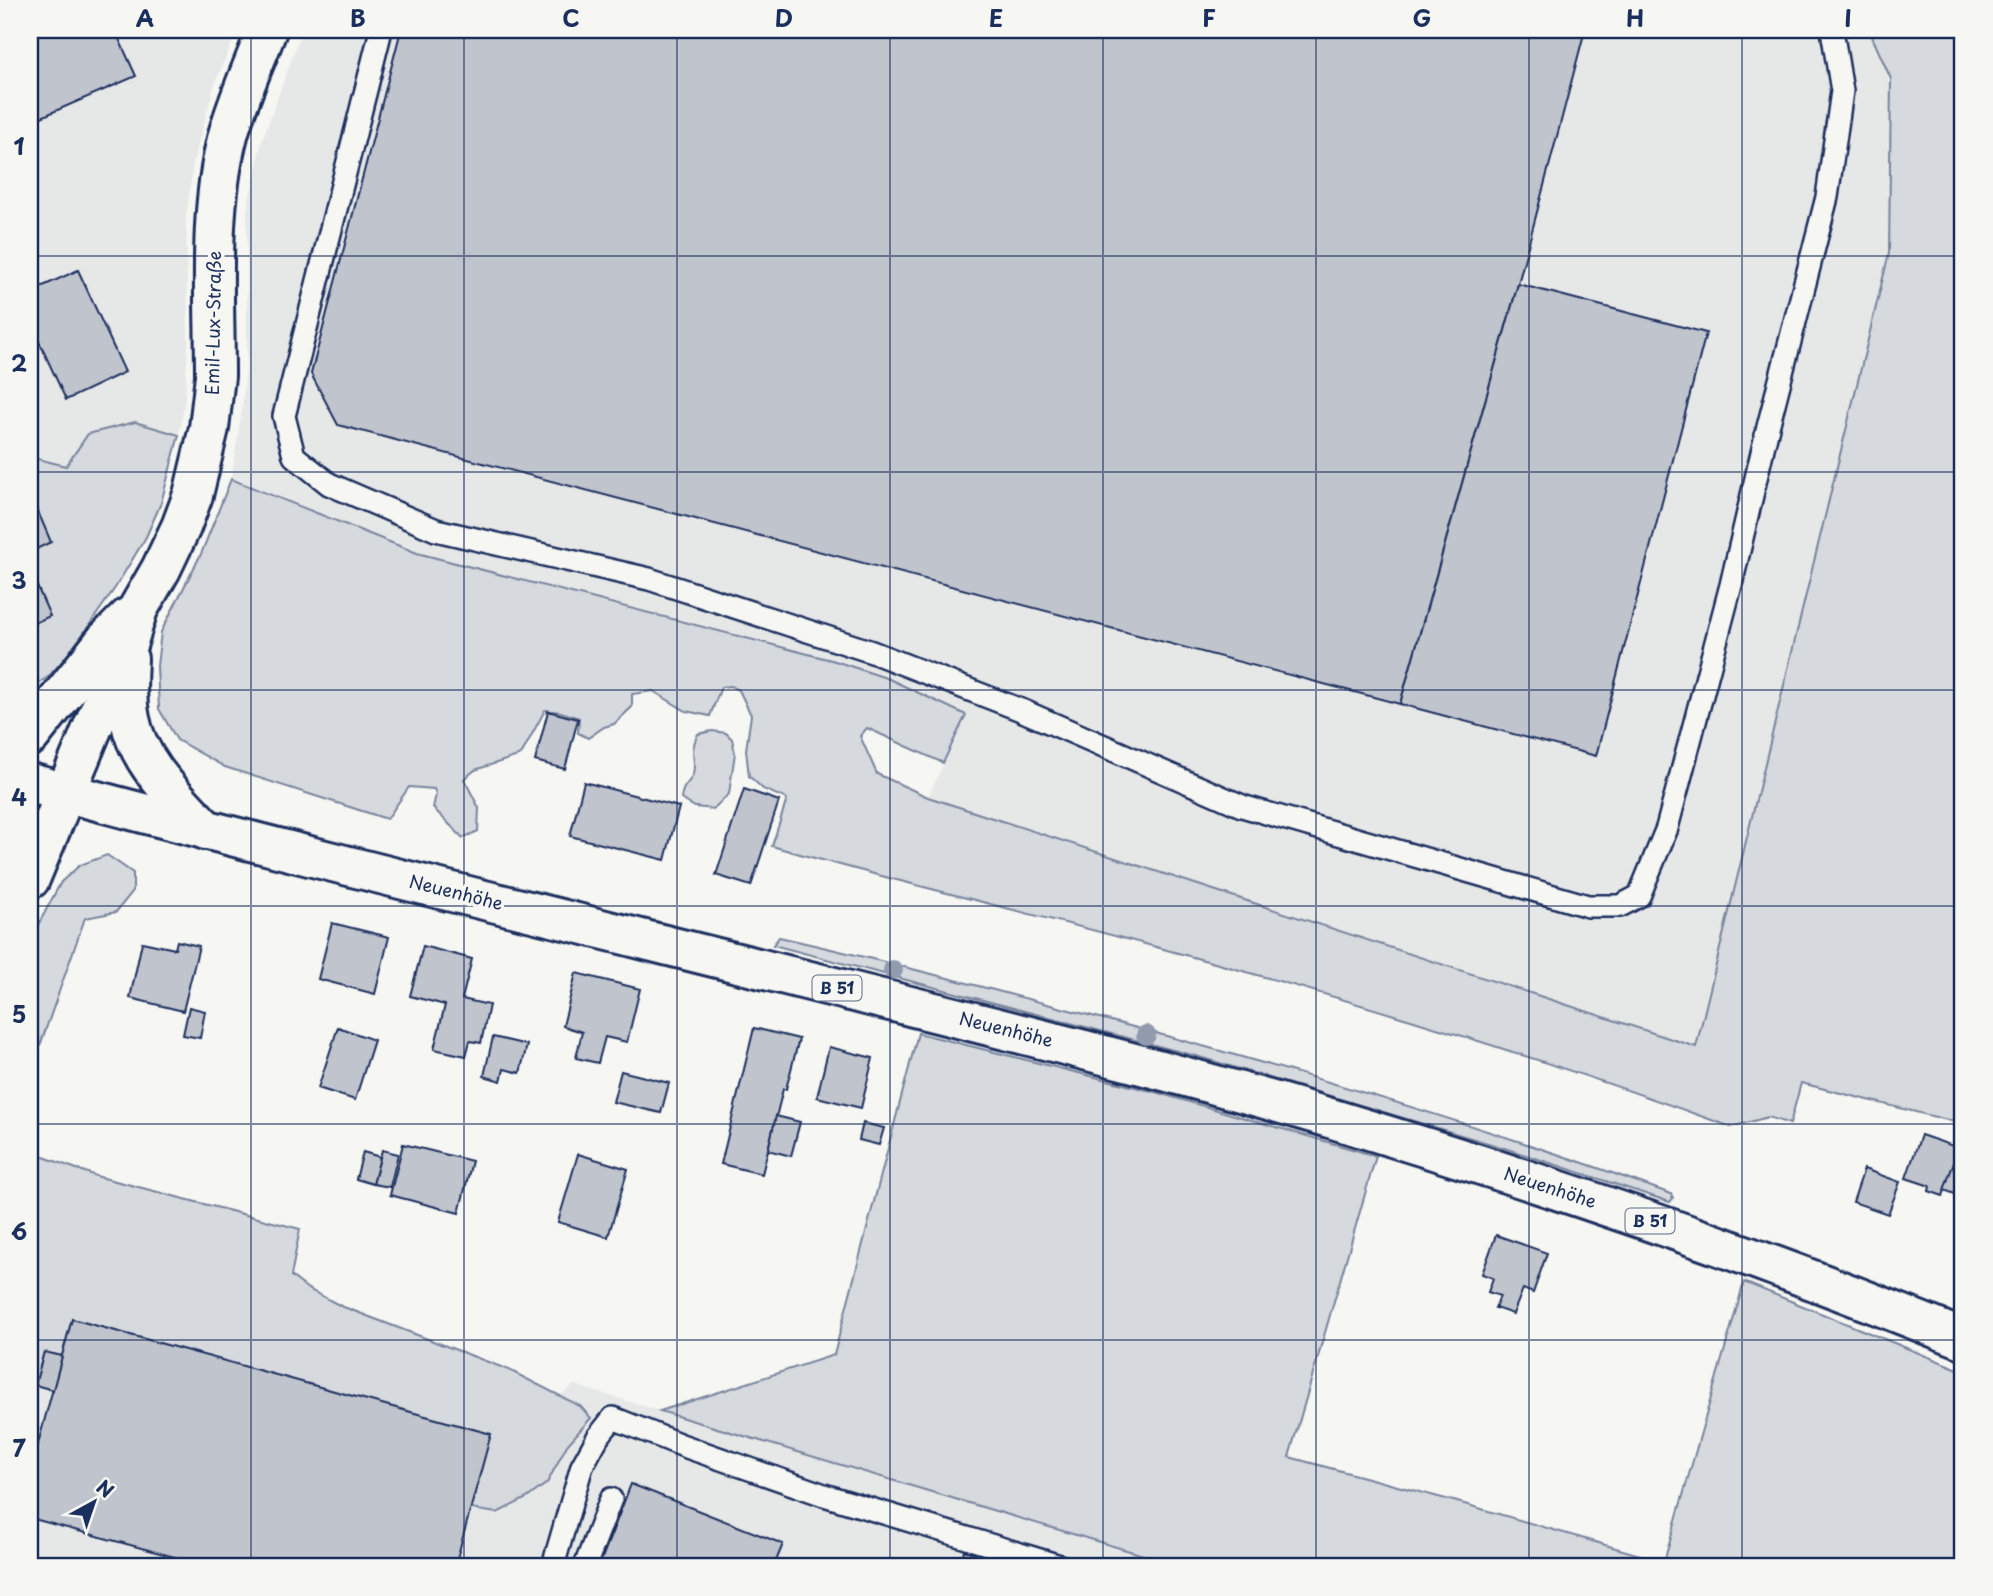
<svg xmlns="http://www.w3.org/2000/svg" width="1993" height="1596" viewBox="0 0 1993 1596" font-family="'Playpen Sans',sans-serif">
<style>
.built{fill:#e6e7e7}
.green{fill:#d6d9dd;stroke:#78849e;stroke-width:2}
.building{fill:#c0c4cd;stroke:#1b2f5e;stroke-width:2}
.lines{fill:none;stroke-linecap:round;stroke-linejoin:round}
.service-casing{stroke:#1b2f5e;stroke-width:26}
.minor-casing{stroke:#1b2f5e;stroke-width:44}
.primary-casing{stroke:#1b2f5e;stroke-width:44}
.service{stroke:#f6f6f2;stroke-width:21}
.minor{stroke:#f6f6f2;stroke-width:38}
.primary{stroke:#f6f6f2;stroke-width:38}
.tree{fill:#929bae}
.grid{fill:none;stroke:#1b2f5e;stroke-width:2;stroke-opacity:0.55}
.labels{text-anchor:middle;stroke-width:7;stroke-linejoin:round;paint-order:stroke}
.shield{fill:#f6f6f2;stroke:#5d6b8a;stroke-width:2}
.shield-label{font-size:16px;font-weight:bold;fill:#1b2f5e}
.street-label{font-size:18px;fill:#1b2f5e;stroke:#f6f6f2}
.neatline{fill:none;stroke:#1b2f5e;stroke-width:2.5}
.grid-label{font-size:23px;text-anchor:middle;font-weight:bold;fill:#1b2f5e}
</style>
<rect width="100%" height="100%" fill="#f6f6f2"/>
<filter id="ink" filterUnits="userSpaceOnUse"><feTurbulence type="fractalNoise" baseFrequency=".0143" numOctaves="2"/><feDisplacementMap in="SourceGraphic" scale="14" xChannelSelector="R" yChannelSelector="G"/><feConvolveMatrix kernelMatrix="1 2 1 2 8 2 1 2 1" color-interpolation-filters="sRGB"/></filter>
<g filter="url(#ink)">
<!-- built -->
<g class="built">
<polygon points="30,30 237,30 214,86 193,164 186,219 188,341 185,398 179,435 161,503 146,537 115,588 69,654 48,677 30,688"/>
<polygon points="302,30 1869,30 1891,79 1889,253 1696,1047 928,797 966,715 889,679 835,661 417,553 231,479 242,410 247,360 247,210 262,141"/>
<polygon points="30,1248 291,1276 308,1289 341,1306 509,1370 561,1395 574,1385 1180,1566 30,1566"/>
</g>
<!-- green -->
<g class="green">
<path d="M1869,30H1963V1124L1801,1083L1790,1124L1768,1117L1731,1127C1543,1058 1349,999 1156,947C1028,912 899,883 772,846L787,799L763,789L749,776L746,750L751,715L739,690L731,686L721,687L710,716L686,711L653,691L632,694V707L614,724L604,727L588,738L578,733L579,718L561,712L545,710L521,755L475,770L464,779L479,808L478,831L463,838L433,808L436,794L434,789L409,787L387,819L225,767L177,740L159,709L157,666L161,632L201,554L231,479L417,553L835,661L889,679L966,715L943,763L867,728L860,736L877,774L928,797L1696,1047L1889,253L1891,79Z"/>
<polygon points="135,422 179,435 161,503 146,537 115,588 69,654 48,677 30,688 30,457 66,466 88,434"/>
<path d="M712,731L726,733L732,739L735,753L729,794L713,809L695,807L681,799C682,784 690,784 693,774C697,758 688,754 698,734Z"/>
<polygon points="107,855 133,873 133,891 116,912 85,918 30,1074 30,940 61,882 80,865"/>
<path d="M779,937C874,958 968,983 1062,1008C1268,1062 1471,1121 1671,1194L1673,1198L1670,1202L1501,1147L1196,1056L773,945Z"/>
<polygon points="918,1033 1155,1092 1376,1156 1289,1457 1461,1503 1664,1562 1744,1282 1963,1371 1963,1566 1180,1566 660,1411 834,1355"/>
<polygon points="30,1152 96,1176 300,1229 291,1276 308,1289 341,1306 509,1370 580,1406 591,1418 567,1445 547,1483 527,1498 497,1513 471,1509 490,1434 72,1319 62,1356 44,1352 35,1385 30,1384"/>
</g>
<!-- building -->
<g class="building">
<polygon points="30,30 115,30 136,76 30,122"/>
<polygon points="401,30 1585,30 1518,284 1400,704 338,425 311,374"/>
<polygon points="78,270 125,372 66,400 32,326 30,327 30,292"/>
<polygon points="1518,284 1706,333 1596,756 1400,704"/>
<polygon points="30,493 51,542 30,552"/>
<polygon points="30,570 50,616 30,625"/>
<polygon points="548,711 578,719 565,769 535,761"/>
<polygon points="584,782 679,807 665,860 570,836"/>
<polygon points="744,789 779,801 751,886 716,875"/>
<polygon points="332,923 389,937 375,994 318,979"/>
<polygon points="177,941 199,946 183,1011 130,998 142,942 175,949"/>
<polygon points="423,946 472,959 462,999 489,1005 481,1043 470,1041 466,1056 434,1049 445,1005 410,996"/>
<polygon points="576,973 640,989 627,1042 605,1037 598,1063 576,1058 582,1032 563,1026"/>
<polygon points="189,1007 205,1011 200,1038 183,1035"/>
<polygon points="338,1027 374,1040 355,1100 318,1088"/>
<polygon points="754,1028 799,1039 786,1089 783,1089 762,1174 721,1164"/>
<polygon points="493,1037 527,1045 520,1073 504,1069 501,1081 484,1076"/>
<polygon points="829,1047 873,1058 861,1108 817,1097"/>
<polygon points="621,1071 669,1083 661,1113 613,1102"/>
<polygon points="776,1116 800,1122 791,1156 768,1150"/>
<polygon points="863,1123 884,1128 879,1145 859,1140"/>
<polygon points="1921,1135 1959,1148 1943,1196 1929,1191 1930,1186 1906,1178"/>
<polygon points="403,1144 472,1161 459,1213 390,1195"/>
<polygon points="1959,1148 1963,1149 1963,1197 1944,1190"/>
<polygon points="382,1150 398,1154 390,1187 373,1184"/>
<polygon points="363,1152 380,1157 373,1184 356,1179"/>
<polygon points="578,1154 628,1169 608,1237 558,1222"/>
<polygon points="1864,1169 1900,1182 1888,1214 1853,1202"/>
<polygon points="1496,1235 1547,1253 1533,1293 1523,1289 1513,1314 1495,1308 1500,1296 1488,1292 1493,1278 1482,1274"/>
<polygon points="72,1319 491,1434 455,1566 208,1566 30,1518 30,1473"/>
<polygon points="44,1352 62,1356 53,1390 35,1385"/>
<polygon points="30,1436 39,1439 30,1473"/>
<polygon points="631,1484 783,1544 774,1566 599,1566"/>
<polygon points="964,1550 1020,1566 960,1566"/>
</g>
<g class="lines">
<defs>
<g id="service">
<polyline points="381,30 284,416 294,456 329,484 436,530 649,579 872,652 1021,710 1242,806 1588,906 1620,906 1639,896 1667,828 1731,585 1768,427 1827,197 1842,91 1832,30"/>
<polyline points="553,1566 582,1466 598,1437 613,1418 684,1446 824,1495 1060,1566"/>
<polyline points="585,1566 611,1499"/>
</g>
<g id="minor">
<path d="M128,659C127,679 126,699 130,719C138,763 177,798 206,830"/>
<polyline points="30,736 105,641 129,617"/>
<path d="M30,879L128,642L138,609L161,569L181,527L193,495L209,428L215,376C215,297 208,213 228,135C238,99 254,64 267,30"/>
</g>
<path id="primary" d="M30,783C297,855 566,920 834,987C1001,1029 1168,1069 1333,1119C1546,1183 1757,1255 1963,1339"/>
</defs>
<!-- service casing -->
<use href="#service" class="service-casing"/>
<!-- minor casing -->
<use href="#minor" class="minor-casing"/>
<!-- primary casing -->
<use href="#primary" class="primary-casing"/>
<!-- service -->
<use href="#service" class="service"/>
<!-- minor -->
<use href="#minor" class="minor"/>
<!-- primary -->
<use href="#primary" class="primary"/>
</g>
<!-- trees -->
<g class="tree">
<circle cx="893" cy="970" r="10"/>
<circle cx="1146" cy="1035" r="10"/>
</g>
</g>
<!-- grid -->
<path class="grid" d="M251,30V1566M464,30V1566M677,30V1566M890,30V1566M1103,30V1566M1316,30V1566M1529,30V1566M1742,30V1566M30,256H1963M30,472H1963M30,690H1963M30,906H1963M30,1124H1963M30,1340H1963"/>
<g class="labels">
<!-- shield labels -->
<g class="shield">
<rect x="812.5" y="975.5" width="49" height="25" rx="5"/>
<rect x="1625.5" y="1208.5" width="49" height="25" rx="5"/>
</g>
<g class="shield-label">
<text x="837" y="994">B 51</text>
<text x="1650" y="1227">B 51</text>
</g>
<!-- street labels -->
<g class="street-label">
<text transform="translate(214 323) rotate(-89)" y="6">Emil-Lux-Straße</text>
<text transform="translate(456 893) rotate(14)" y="6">Neuenhöhe</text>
<text transform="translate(1006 1030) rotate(14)" y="6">Neuenhöhe</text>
<text transform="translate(1550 1188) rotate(18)" y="6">Neuenhöhe</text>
</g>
</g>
<!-- margin -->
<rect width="1993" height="1596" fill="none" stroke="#f6f6f2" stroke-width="77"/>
<!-- north arrow -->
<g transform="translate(94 1502) rotate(40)" stroke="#f6f6f2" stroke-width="5" paint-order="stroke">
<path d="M0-5L12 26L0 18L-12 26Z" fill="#1b2f5e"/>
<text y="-10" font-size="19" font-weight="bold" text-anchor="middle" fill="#1b2f5e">N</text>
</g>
<rect x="38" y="38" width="1916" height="1520" class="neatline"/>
<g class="grid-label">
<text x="145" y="27">A</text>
<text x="358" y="27">B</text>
<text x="571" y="27">C</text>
<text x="784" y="27">D</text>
<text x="996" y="27">E</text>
<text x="1209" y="27">F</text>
<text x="1422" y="27">G</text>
<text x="1635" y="27">H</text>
<text x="1848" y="27">I</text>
<text x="19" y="155">1</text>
<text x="19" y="372">2</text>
<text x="19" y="589">3</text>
<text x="19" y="806">4</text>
<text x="19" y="1023">5</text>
<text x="19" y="1240">6</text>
<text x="19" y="1457">7</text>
</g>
</svg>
